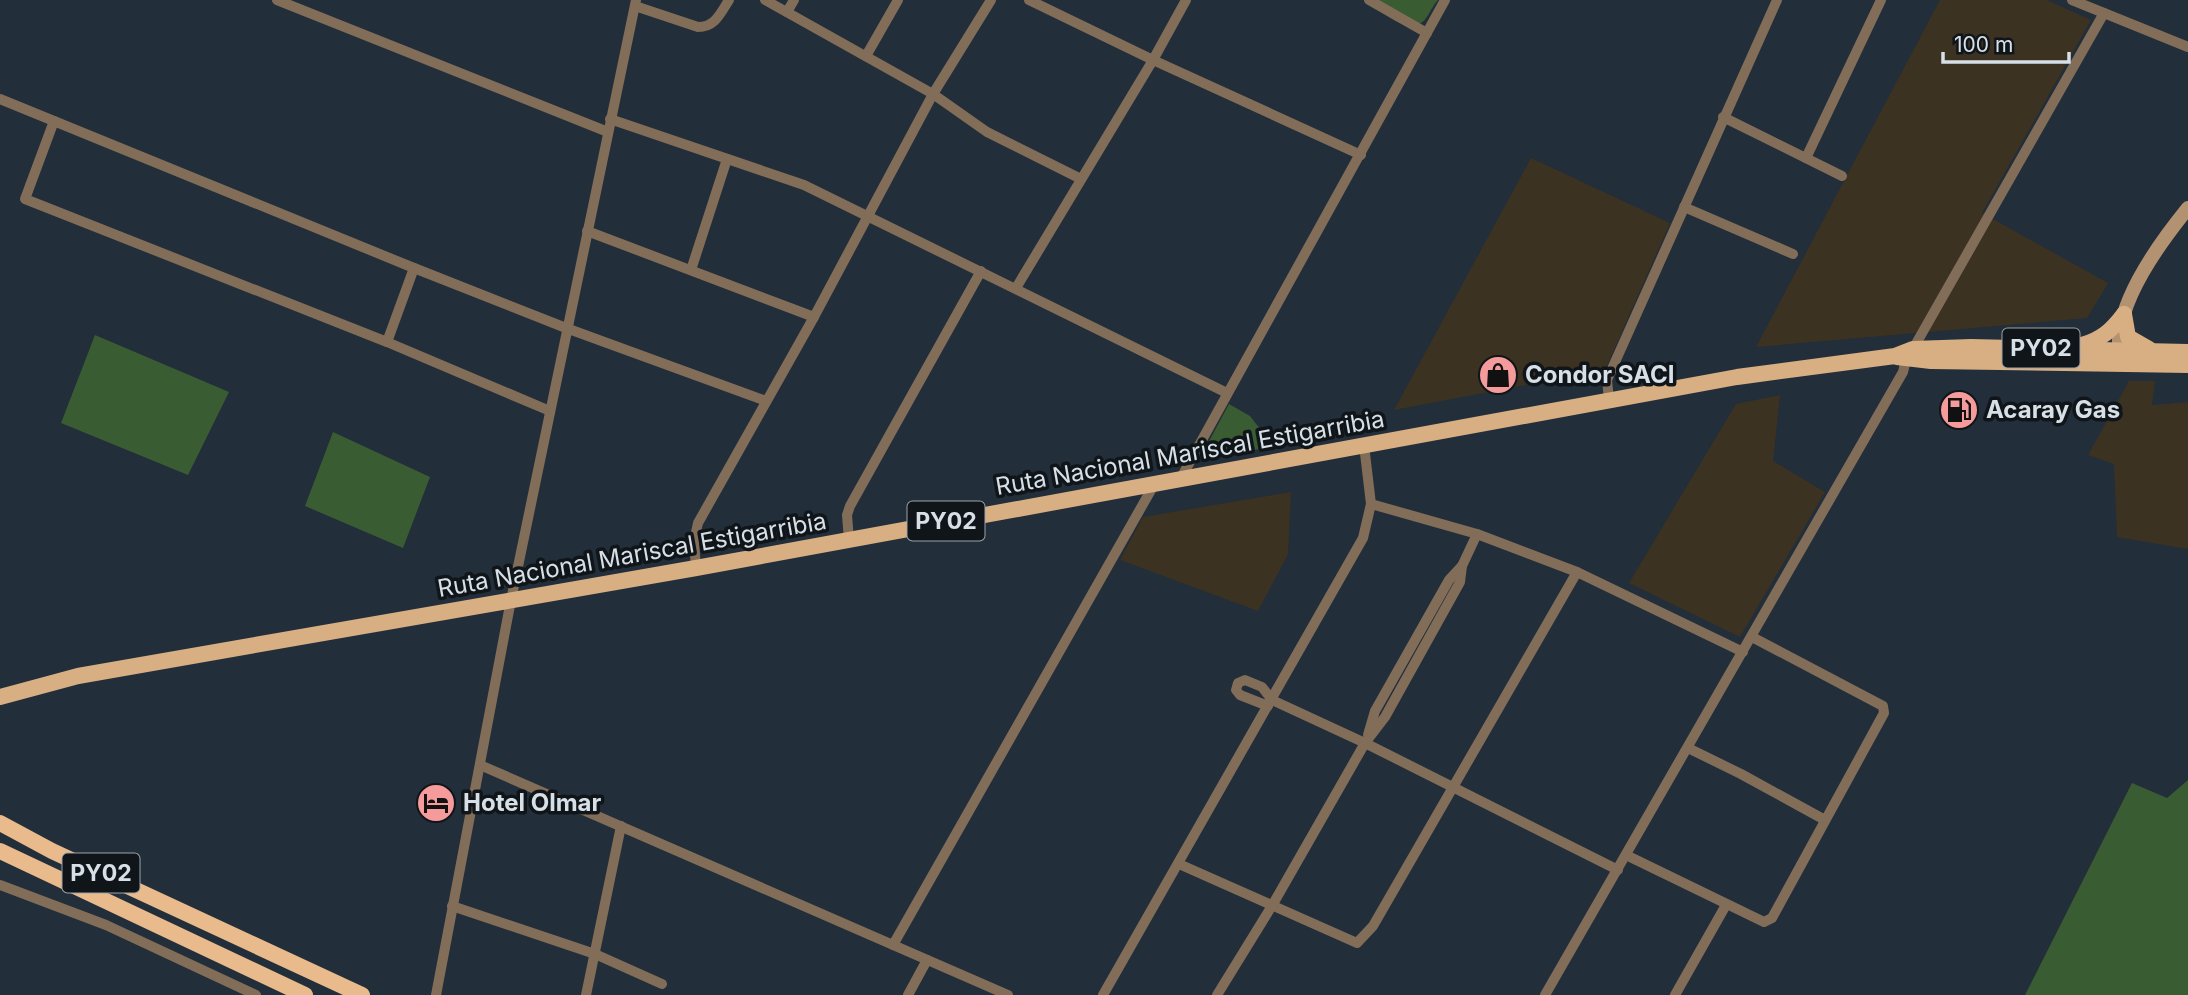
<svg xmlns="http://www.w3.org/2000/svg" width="2188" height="995" viewBox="0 0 2188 995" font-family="Inter,sans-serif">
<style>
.industrial{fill:#3c3222}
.green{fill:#3a5c33}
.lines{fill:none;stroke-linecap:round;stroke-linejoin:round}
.minor{stroke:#826d59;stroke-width:10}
.secondary{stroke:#b29271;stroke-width:14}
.primary{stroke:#d8ae83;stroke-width:16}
.trunk{stroke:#e9ba8b;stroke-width:16}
.labels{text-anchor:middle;stroke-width:7;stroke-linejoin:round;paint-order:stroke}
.shield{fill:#10151a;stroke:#9ca3aa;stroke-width:2}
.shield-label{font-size:23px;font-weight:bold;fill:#d8e0e7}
.poi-label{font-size:24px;font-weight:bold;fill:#d8e0e7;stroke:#10151a;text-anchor:start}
.street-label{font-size:24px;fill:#d8e0e7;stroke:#10151a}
</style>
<rect width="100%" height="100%" fill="#222e39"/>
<!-- industrial -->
<g class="industrial">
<polygon points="1940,0 2047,0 2091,20 1982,213 2108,283 2087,318 1756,347"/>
<polygon points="1531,158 1670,223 1605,370 1394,410"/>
<polygon points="2129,381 2155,381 2152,405 2188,402 2188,549 2117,537 2114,464 2088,455"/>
<polygon points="1780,395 1773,461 1825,492 1740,637 1629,583 1736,404"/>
<polygon points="1291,492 1288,554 1258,611 1120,560 1143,517"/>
</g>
<!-- green -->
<g class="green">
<path d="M1377,0H1438C1432,6 1427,20 1421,23C1406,32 1383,14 1374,5Z"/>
<polygon points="95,335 229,392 188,475 61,423"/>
<polygon points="1229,404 1250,416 1274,447 1200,458"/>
<polygon points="333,432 430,477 403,548 305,506"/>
<polygon points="2188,780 2188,995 2025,995 2132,783 2167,798"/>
</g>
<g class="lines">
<!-- minor -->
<g class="minor">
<polyline points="277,0 608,132"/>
<polyline points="765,0 933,94 987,132 1081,179"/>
<polyline points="1029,0 1153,60 1361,155"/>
<polyline points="1369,0 1427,33"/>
<polyline points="2072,0 2188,47"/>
<path d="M635,6L698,27C715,27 720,14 729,0"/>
<polyline points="787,12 794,0"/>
<polyline points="866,56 898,0"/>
<polyline points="0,99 414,268 566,328 766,401"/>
<polyline points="1723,117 1842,176"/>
<polyline points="610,119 804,185 1227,393"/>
<polyline points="54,121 25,199 387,342 550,411"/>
<polyline points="1806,158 1881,0"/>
<polyline points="1684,207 1793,254"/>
<polyline points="587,231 814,317"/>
<polyline points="691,270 727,159"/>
<polyline points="1016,288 1153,60 1186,0"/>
<polyline points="387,342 414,268"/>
<polyline points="1913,349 2104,13"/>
<polyline points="1609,400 1607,380 1777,0"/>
<polyline points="1181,478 1445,0"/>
<polyline points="1371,504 1477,534 1577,572 1743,652"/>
<polyline points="849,540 847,515 850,506 981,271"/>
<polyline points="696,568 694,541 698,523 814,317 933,94 991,0"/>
<polyline points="1268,706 1240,695 1236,690 1238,683 1245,680 1262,687 1272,700 1365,743 1618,870"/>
<polyline points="1368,735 1375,711 1449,580 1462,566"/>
<polyline points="1688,748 1741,774 1825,820"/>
<polyline points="480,765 1008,995"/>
<polyline points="1626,855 1764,922 1772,918 1884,713 1883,706 1752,637"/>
<polyline points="1179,864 1357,943 1373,926 1577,572"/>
<polyline points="0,885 106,925 256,995"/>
<polyline points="452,906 595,954 662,984"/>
<polyline points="893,945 1155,483"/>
<polyline points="436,995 511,600 636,0"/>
<polyline points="586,995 621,826"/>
<polyline points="908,995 927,960"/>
<polyline points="1103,995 1363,538 1371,504 1364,445"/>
<polyline points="1217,995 1273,904 1365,743 1385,717 1460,582 1462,566 1477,534"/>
<polyline points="1545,995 1903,372 1906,360"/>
<polyline points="1675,995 1726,905"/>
</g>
<!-- secondary -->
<path class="secondary" d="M2119,359C2119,350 2118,341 2120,332C2125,291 2162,240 2188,208"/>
<!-- primary -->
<g class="primary">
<polyline points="2124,314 2128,337 2149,349"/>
<path d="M2082,345C2102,339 2112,330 2124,314"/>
<polyline points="1897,357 1931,361 2188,365"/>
<polyline points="0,697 78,676 696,568 1737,377 1895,356 1913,349 1971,347 2188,352"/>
</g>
<!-- trunk -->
<g class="trunk">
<polyline points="0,823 52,851 362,995"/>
<polyline points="0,851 305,995"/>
</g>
</g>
<!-- icons -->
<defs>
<symbol id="shop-disc" viewBox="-11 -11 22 22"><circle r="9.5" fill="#f59b9c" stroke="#10151a"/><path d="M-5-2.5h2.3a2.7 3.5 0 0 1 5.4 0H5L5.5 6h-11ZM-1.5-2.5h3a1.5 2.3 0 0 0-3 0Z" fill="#111"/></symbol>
<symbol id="fuel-disc" viewBox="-11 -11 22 22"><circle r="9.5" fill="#f59b9c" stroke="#10151a"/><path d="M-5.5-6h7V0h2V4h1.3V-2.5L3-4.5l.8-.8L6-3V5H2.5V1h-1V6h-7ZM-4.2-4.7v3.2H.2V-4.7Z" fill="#111"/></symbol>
<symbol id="hotel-disc" viewBox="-11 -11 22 22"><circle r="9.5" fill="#f59b9c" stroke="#10151a"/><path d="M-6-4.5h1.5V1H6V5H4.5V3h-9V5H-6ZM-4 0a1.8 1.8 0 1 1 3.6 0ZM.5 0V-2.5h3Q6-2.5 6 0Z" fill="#111"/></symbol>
</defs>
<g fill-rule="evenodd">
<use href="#shop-disc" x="1476" y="353" width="44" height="44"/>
<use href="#fuel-disc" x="1937" y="388" width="44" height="44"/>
<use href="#hotel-disc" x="414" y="781" width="44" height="44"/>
</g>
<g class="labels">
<!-- shield labels -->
<g class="shield">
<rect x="2002.5" y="328.5" width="77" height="39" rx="5"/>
<rect x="907.5" y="501.5" width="77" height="39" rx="5"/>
<rect x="62.5" y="853.5" width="77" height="39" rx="5"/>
</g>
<g class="shield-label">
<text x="2041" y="356">PY02</text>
<text x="946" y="529">PY02</text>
<text x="101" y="881">PY02</text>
</g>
<!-- poi labels -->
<g class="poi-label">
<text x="1525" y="383">Condor SACI</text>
<text x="1986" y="418">Acaray Gas</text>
<text x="463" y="811">Hotel Olmar</text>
</g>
<!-- street labels -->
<g class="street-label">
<text transform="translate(1190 453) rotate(-10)" y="8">Ruta Nacional Mariscal Estigarribia</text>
<text transform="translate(632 555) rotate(-10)" y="8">Ruta Nacional Mariscal Estigarribia</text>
</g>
</g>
<!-- scale -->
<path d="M1943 52v10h126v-10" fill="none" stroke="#d8e0e7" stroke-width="3.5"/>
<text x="1954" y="52" font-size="21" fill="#d8e0e7" stroke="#10151a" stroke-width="5" paint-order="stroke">100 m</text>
</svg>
